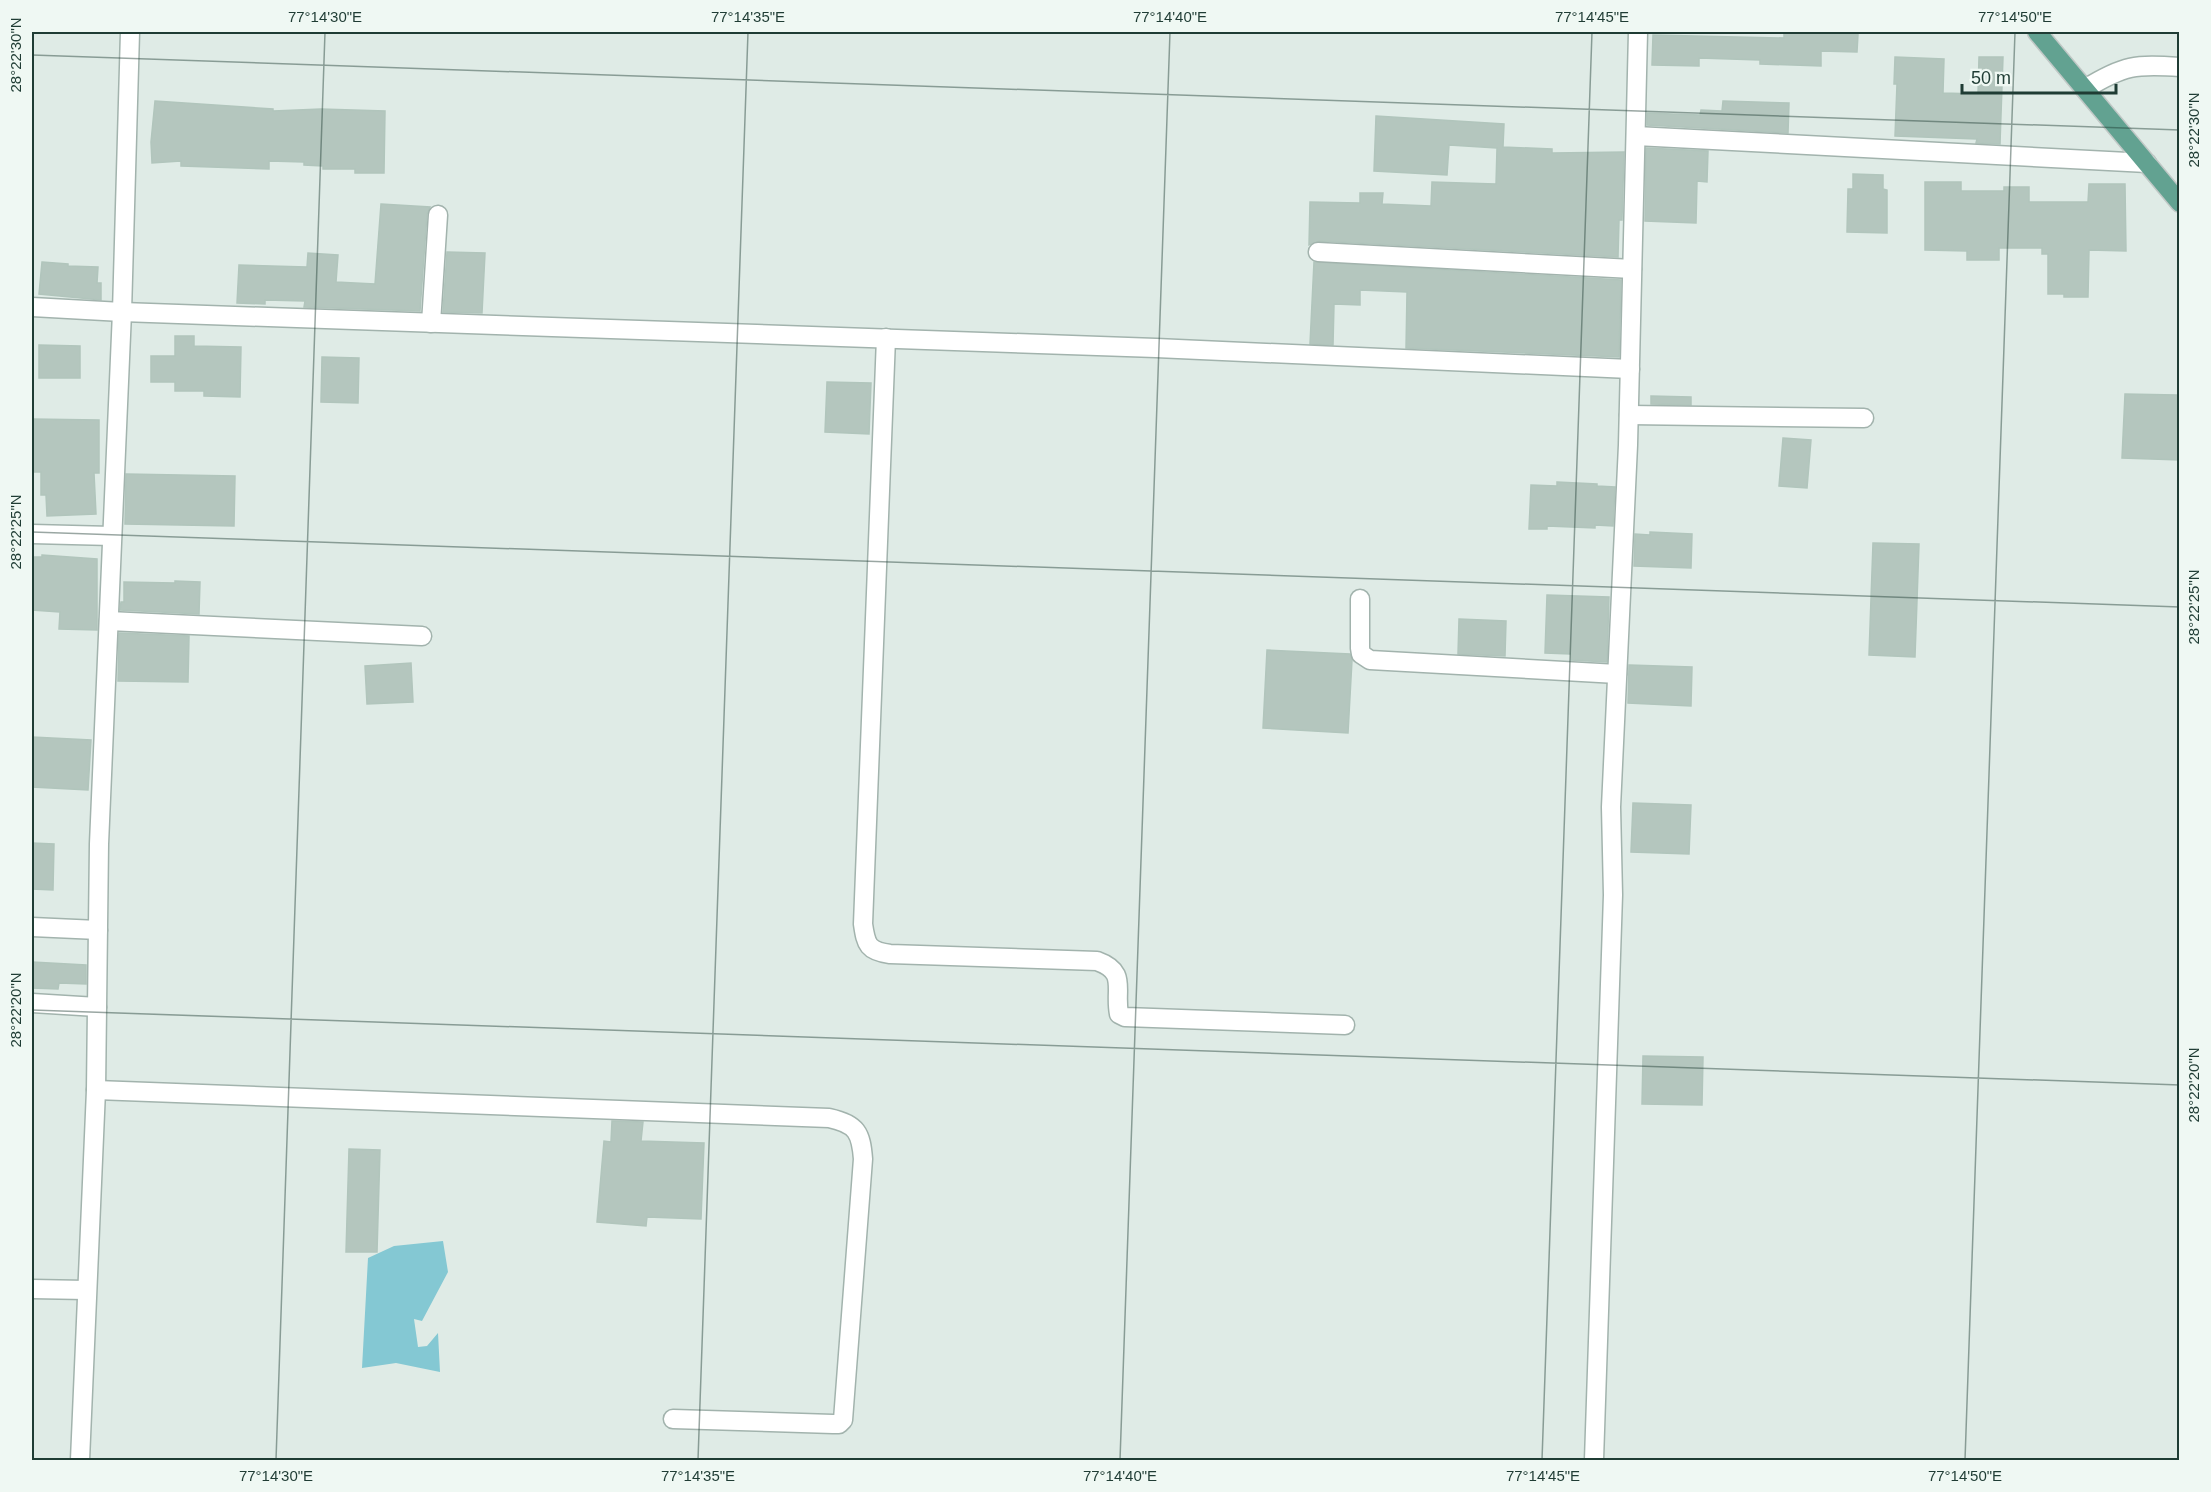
<svg xmlns="http://www.w3.org/2000/svg" width="2211" height="1492" viewBox="0 0 2211 1492" font-family="Helvetica,sans-serif">
<style>
.water{fill:#84c8d3}
.building{fill:#b4c6be;stroke:#b1c5bc;stroke-width:1.5}
.lines{fill:none;stroke-linecap:round;stroke-linejoin:round}
.minor-casing{stroke:#a2b3ad;stroke-width:21}
.major-casing{stroke:#c0c8c6;stroke-width:21}
.minor{stroke:#fff;stroke-width:18}
.major{stroke:#62a291;stroke-width:18}
.ticks{fill:none;stroke:#1f3c34;stroke-width:1.5;stroke-opacity:0.45}
.neatline{fill:none;stroke:#1f3c34;stroke-width:2}
.ticks-label{font-size:15px;text-anchor:middle;fill:#1f3c34}
</style>
<rect width="100%" height="100%" fill="#dfebe6"/>
<!-- water -->
<polygon class="water" points="443,1241 448,1272 422,1321 414,1319 418,1347 427,1346 438,1333 440,1372 396,1363 362,1368 368,1258 394,1246"/>
<!-- building -->
<g class="building">
<polygon points="1784,32 1858,34 1857,52 1821,51 1821,66 1760,64 1760,60 1699,58 1699,66 1652,65 1653,35 1784,38"/>
<polygon points="1895,57 1944,59 1943,93 1978,94 1979,57 2003,57 2000,144 1976,143 1977,139 1895,136 1897,84 1894,84"/>
<polygon points="155,101 273,109 273,111 321,109 385,111 384,173 355,173 355,169 323,169 323,166 304,165 304,162 269,161 269,169 181,166 181,161 152,163 151,142"/>
<polygon points="1723,101 1789,103 1788,133 1647,125 1647,113 1700,115 1701,110 1722,111"/>
<polygon points="1376,116 1504,124 1503,147 1552,149 1552,153 1624,152 1622,220 1619,220 1618,257 1319,241 1309,245 1310,202 1360,203 1360,193 1383,193 1382,204 1431,206 1432,182 1496,184 1497,148 1449,145 1447,175 1374,171"/>
<polygon points="1646,148 1708,151 1707,182 1697,181 1696,223 1645,221"/>
<polygon points="1853,174 1883,175 1883,189 1887,190 1887,233 1847,232 1848,189 1853,189"/>
<polygon points="1925,182 1961,182 1961,191 2004,191 2004,187 2029,187 2029,202 2088,202 2089,184 2125,184 2126,251 2089,250 2088,297 2064,297 2064,294 2048,294 2048,254 2042,254 2042,248 1999,248 1999,260 1967,260 1967,251 1925,250"/>
<polygon points="381,204 430,207 427,214 420,311 304,307 305,301 265,300 265,304 237,303 239,265 307,267 308,253 338,255 336,282 375,284"/>
<polygon points="447,252 485,253 482,313 443,312"/>
<polygon points="42,262 68,264 68,266 98,267 97,283 101,283 101,300 39,294"/>
<polygon points="1314,262 1621,280 1619,357 1406,348 1407,292 1360,290 1360,305 1334,304 1333,345 1310,344"/>
<polygon points="175,336 194,336 194,346 241,347 240,397 204,396 204,391 175,391 175,382 151,382 151,356 175,356"/>
<polygon points="39,345 80,346 80,378 39,378"/>
<polygon points="322,357 359,358 358,403 321,402"/>
<polygon points="827,382 871,383 869,434 825,432"/>
<polygon points="2125,394 2177,395 2177,427 2180,428 2180,460 2122,458"/>
<polygon points="1651,396 1691,397 1691,405 1651,404"/>
<polygon points="32,419 99,420 99,473 94,473 96,514 47,516 46,495 41,495 41,472 32,472"/>
<polygon points="1783,438 1811,440 1807,488 1779,486"/>
<polygon points="126,474 235,476 234,526 125,524"/>
<polygon points="1557,482 1597,484 1597,486 1615,487 1613,526 1595,525 1595,528 1547,526 1547,529 1529,529 1531,485 1557,486"/>
<polygon points="1650,532 1692,534 1691,568 1634,566 1635,534 1650,535"/>
<polygon points="1873,543 1919,544 1915,657 1869,655"/>
<polygon points="42,555 97,559 97,630 59,629 60,612 32,610 32,557 42,557"/>
<polygon points="175,581 200,582 199,614 120,610 121,602 124,602 124,582 175,583"/>
<polygon points="1547,595 1609,597 1607,662 1571,660 1571,654 1545,653"/>
<polygon points="1459,619 1506,621 1505,656 1458,654"/>
<polygon points="119,633 189,636 188,682 118,681"/>
<polygon points="1267,650 1350,654 1352,660 1348,733 1263,728"/>
<polygon points="411,663 413,702 367,704 365,666"/>
<polygon points="1629,665 1692,667 1691,706 1628,703"/>
<polygon points="32,737 91,740 88,790 32,787"/>
<polygon points="1633,803 1691,805 1689,854 1631,852"/>
<polygon points="32,843 54,844 53,890 32,889"/>
<polygon points="32,962 86,965 86,984 59,983 58,989 32,988"/>
<polygon points="1643,1056 1703,1057 1702,1105 1642,1104"/>
<polygon points="612,1121 643,1122 641,1141 704,1143 701,1219 647,1217 646,1226 597,1222 604,1141 611,1142"/>
<polygon points="349,1149 380,1150 377,1252 346,1252"/>
</g>
<g class="lines">
<defs>
<g id="minor">
<path d="M2085,89C2124,65 2135,64 2180,67"/>
<polyline points="1636,136 2147,163"/>
<polyline points="1318,252 1632,269"/>
<polyline points="32,307 122,312 1156,348 1630,369"/>
<polyline points="431,323 438,215"/>
<path d="M886,338L863,924C866,945 868,951 890,954L1097,961C1128,972 1114,989 1119,1014L1125,1017L1345,1025"/>
<polyline points="1629,415 1864,418"/>
<polyline points="32,534 112,536"/>
<polyline points="1360,599 1360,648 1361,654 1370,660 1617,674"/>
<polyline points="109,621 422,636"/>
<polyline points="32,927 98,930"/>
<polyline points="32,1003 97,1007"/>
<path d="M96,1090L829,1118C857,1124 861,1133 863,1159L843,1420L839,1424H833L673,1419"/>
<polyline points="32,1289 86,1290"/>
<polyline points="80,1460 96,1090 99,844 122,312 130,32"/>
<polyline points="1594,1460 1613,895 1611,807 1628,445 1638,32"/>
</g>
<polyline id="major" points="2037,32 2180,203"/>
</defs>
<!-- minor casing -->
<use href="#minor" class="minor-casing"/>
<!-- major casing -->
<use href="#major" class="major-casing"/>
<!-- minor -->
<use href="#minor" class="minor"/>
<!-- major -->
<use href="#major" class="major"/>
</g>
<!-- ticks -->
<path class="ticks" d="M32,55L2180,130M32,532L2180,607M32,1010L2180,1085M276,1460L325,32M698,1460L748,32M1120,1460L1170,32M1542,1460L1592,32M1965,1460L2015,32"/>
<!-- border -->
<rect width="2211" height="1492" fill="none" stroke="#eff8f3" stroke-width="66"/>
<!-- scale -->
<path d="M1962 84v9h154v-9" fill="none" stroke="#1f3c34" stroke-width="3"/>
<text x="1971" y="84" font-size="18" fill="#1f3c34" stroke="#eff8f3" stroke-width="4.5" paint-order="stroke">50 m</text>
<rect x="33" y="33" width="2145" height="1426" class="neatline"/>
<g class="ticks-label">
<text x="325" y="22">77°14'30"E</text>
<text x="748" y="22">77°14'35"E</text>
<text x="1170" y="22">77°14'40"E</text>
<text x="1592" y="22">77°14'45"E</text>
<text x="2015" y="22">77°14'50"E</text>
<text transform="translate(16 55) rotate(-90)" y="5">28°22'30"N</text>
<text transform="translate(2194 130) rotate(-90)" y="5">28°22'30"N</text>
<text transform="translate(16 532) rotate(-90)" y="5">28°22'25"N</text>
<text transform="translate(2194 607) rotate(-90)" y="5">28°22'25"N</text>
<text transform="translate(16 1010) rotate(-90)" y="5">28°22'20"N</text>
<text transform="translate(2194 1085) rotate(-90)" y="5">28°22'20"N</text>
<text x="276" y="1481">77°14'30"E</text>
<text x="698" y="1481">77°14'35"E</text>
<text x="1120" y="1481">77°14'40"E</text>
<text x="1543" y="1481">77°14'45"E</text>
<text x="1965" y="1481">77°14'50"E</text>
</g>
</svg>
